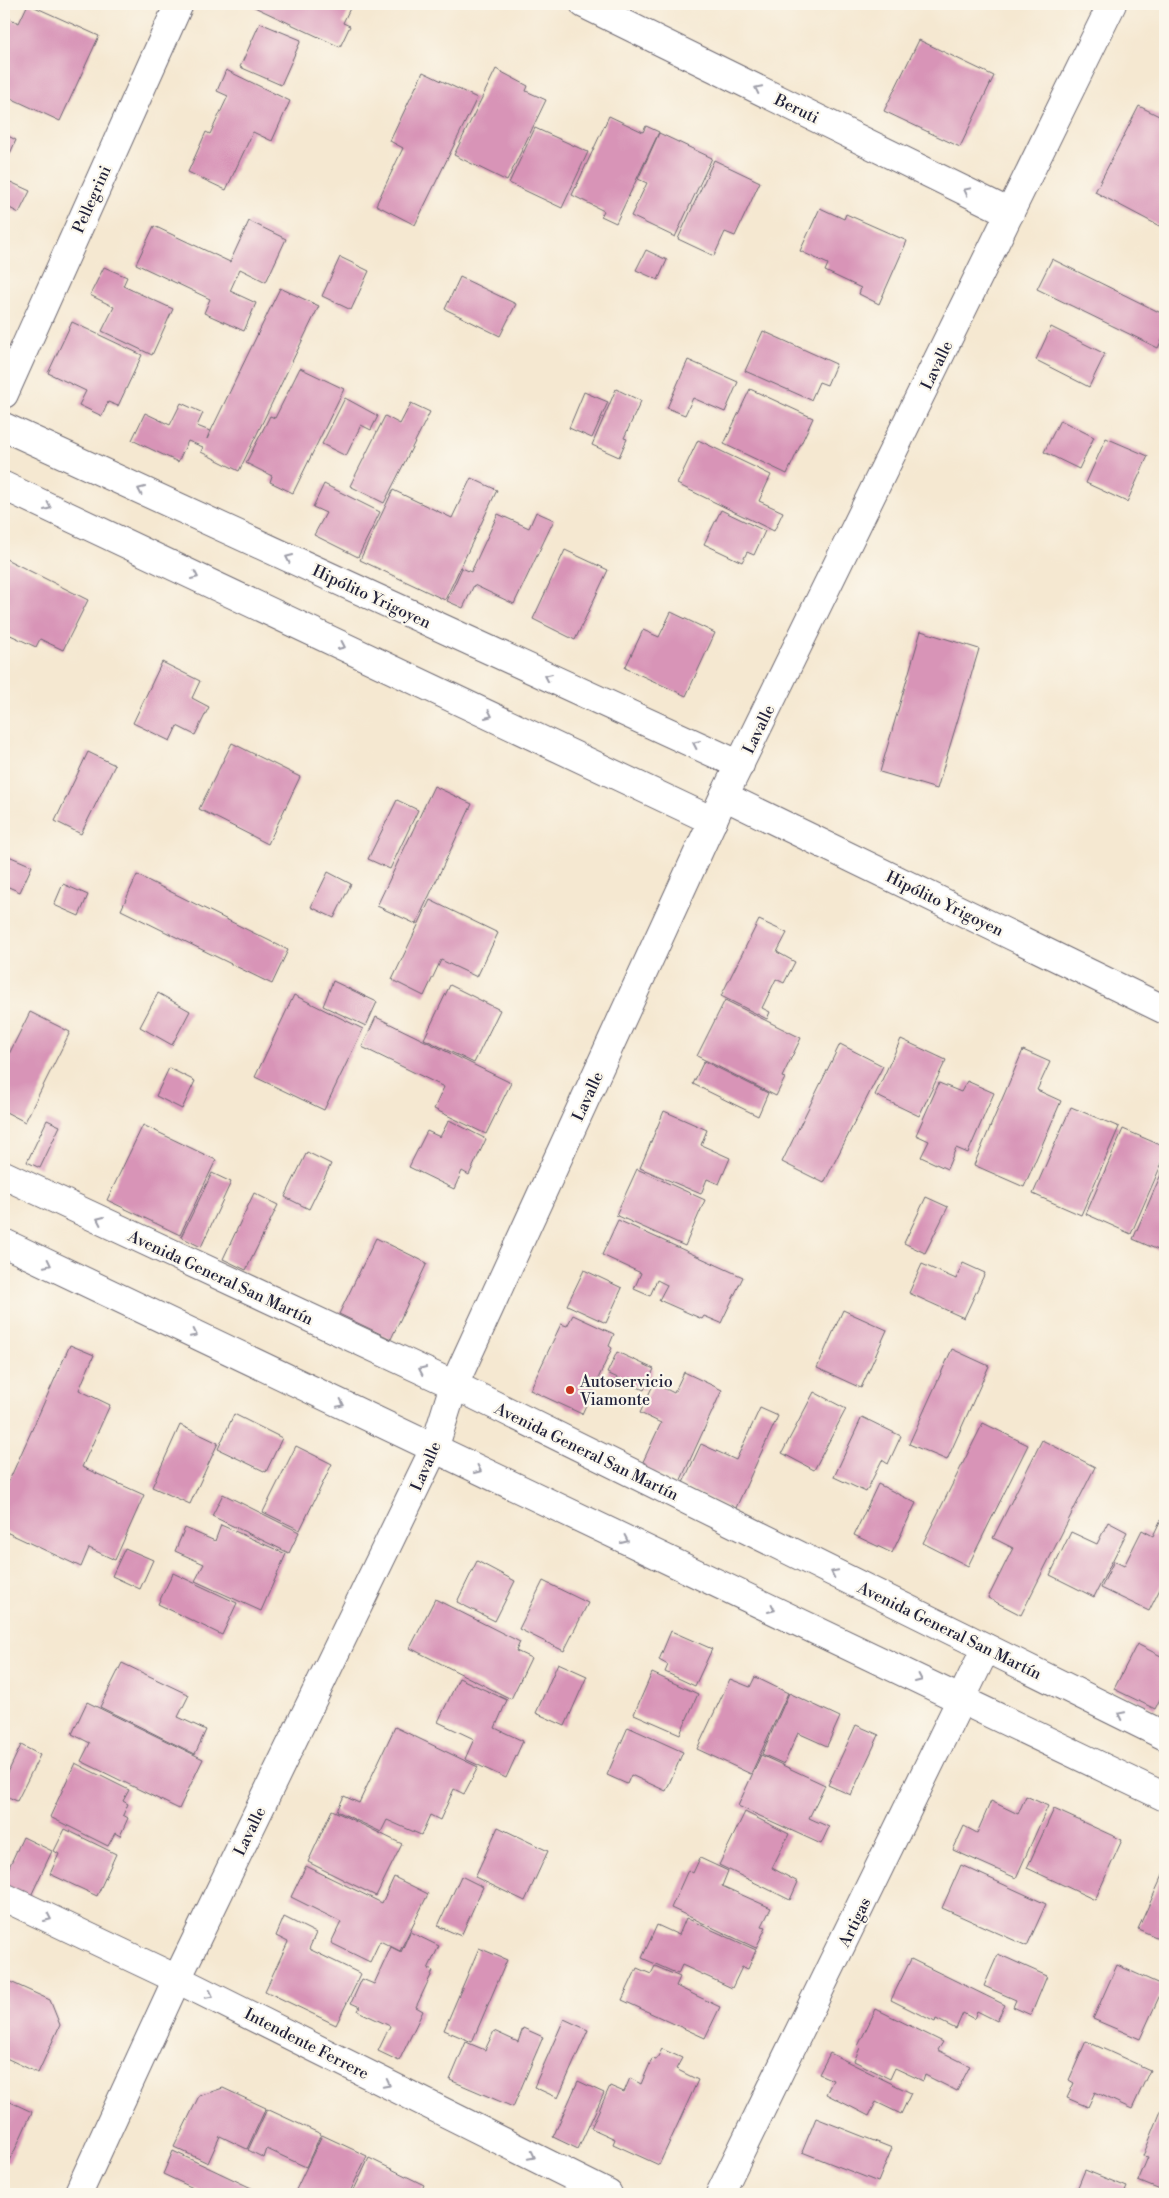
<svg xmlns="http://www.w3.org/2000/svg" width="1169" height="2198" viewBox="0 0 1169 2198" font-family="'Libre Bodoni',serif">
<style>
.building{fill:#d894b7}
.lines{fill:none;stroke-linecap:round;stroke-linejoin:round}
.minor-casing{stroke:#6c6770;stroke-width:30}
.secondary-casing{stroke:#6c6770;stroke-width:30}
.minor{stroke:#fff;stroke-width:28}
.secondary{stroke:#fff;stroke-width:28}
.oneway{stroke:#9c9ca7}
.poi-dot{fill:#c8321e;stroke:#fbf7ec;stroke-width:2}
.labels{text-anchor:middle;stroke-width:4.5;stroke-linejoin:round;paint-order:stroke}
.street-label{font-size:16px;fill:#22223b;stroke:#fbf7ec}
.poi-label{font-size:16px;fill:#22223b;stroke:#fbf7ec;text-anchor:start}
</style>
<rect width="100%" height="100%" fill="#fbf7ec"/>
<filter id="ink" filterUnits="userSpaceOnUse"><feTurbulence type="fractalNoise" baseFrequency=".02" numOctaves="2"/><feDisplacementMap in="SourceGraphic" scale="10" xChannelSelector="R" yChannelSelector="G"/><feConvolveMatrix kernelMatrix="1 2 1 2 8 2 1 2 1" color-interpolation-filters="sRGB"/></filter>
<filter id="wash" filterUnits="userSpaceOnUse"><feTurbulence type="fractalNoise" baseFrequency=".0096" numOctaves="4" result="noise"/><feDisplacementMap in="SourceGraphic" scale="20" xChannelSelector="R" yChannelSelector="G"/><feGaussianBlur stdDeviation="1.12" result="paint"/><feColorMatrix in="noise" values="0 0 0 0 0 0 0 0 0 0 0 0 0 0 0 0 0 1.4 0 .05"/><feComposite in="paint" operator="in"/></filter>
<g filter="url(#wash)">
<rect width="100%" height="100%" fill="#f5e8d1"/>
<g id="blocks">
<!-- building -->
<g class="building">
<polygon points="28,4 99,36 60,121 4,95 4,16 19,23"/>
<polygon points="248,4 352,4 343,23 350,26 340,47"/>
<polygon points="357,4 369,4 366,8"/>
<polygon points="260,23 301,40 281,85 240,67"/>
<polygon points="919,40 994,76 960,147 884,111"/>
<polygon points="496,69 528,86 526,91 546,100 507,181 454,155"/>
<polygon points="226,70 290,101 272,141 253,132 226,190 188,172 206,132 210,134 228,96 217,91"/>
<polygon points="423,72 477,98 415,225 376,205 403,148 390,141"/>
<polygon points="1139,106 1165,119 1165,229 1095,192"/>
<polygon points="609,116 643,132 646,126 659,132 616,223 601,216 604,211 572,195"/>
<polygon points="535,128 588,152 562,208 509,183"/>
<polygon points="659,133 712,158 675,237 631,216 647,183 638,179"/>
<polygon points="4,134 16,140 4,167"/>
<polygon points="714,160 760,182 735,236 725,232 714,256 678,239"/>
<polygon points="4,179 30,191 19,213 4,205"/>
<polygon points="820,208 844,219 846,214 907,241 879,304 859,294 861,288 825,271 828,264 800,251"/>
<polygon points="249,221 286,239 266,282 240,269 230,291 256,303 244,331 204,313 210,299 136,264 154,226 230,262"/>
<polygon points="646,250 667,260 658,280 636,270"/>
<polygon points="340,257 369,271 351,310 322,296"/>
<polygon points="1052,259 1165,315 1165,334 1158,348 1037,289"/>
<polygon points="104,267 127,277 123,286 173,309 152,355 102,331 114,307 90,295"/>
<polygon points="460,277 516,304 500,336 445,309"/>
<polygon points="280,288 319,306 239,471 201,452 203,447 188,441 178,462 132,440 145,413 170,425 181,403 203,413 197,426 210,431 207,439"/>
<polygon points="72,322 142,355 118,406 108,402 102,416 79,405 86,391 48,373"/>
<polygon points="1051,327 1105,354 1089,387 1036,360"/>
<polygon points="763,331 836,364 827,385 819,382 811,400 745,371"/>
<polygon points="688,360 738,382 725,412 693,398 685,415 667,408"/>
<polygon points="300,368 344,389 293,493 270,482 272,476 246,463 270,416 275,418"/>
<polygon points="616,389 641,401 624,438 627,439 619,457 592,445"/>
<polygon points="750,389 813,418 787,474 724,444"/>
<polygon points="584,392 608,402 592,438 569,428"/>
<polygon points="345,398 378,416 371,430 361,425 346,456 322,444"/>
<polygon points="411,403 430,412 384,503 350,486 385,416 400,424"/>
<polygon points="1060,420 1094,437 1079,469 1044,452"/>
<polygon points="1106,438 1148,456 1127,502 1086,483"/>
<polygon points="698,440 771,475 759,501 783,512 774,531 677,484"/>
<polygon points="471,478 497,490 445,600 360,560 393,490 452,518"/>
<polygon points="324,484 380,512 358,557 314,535 326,513 313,507"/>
<polygon points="721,510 765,531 754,555 747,552 742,562 704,544"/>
<polygon points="536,512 554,520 514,604 474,585 463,608 447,601 462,568 471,572 498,514 529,528"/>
<polygon points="565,550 608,570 575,640 533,619"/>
<polygon points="4,558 88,600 63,650 40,639 36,647 4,632"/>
<polygon points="671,612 715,633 686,696 625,668 643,630 659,637"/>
<polygon points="921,631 979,649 937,789 880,772"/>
<polygon points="162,662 200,681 192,698 209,707 195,735 177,726 170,741 133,723"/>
<polygon points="232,743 300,777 268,844 199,809"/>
<polygon points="88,752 115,765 81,834 55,821"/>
<polygon points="434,786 472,804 416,924 377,906"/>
<polygon points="397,800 418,810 390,869 368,859"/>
<polygon points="4,854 32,866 20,892 4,885"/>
<polygon points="328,872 351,884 334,918 311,907"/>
<polygon points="137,875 288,950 272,984 121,910"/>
<polygon points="63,884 88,895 79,916 54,905"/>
<polygon points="430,900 498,933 477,977 441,960 424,996 392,980"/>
<polygon points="759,920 787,933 777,952 795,962 784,983 776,979 762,1008 770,1012 767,1019 721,996"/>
<polygon points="333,981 377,1002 366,1026 323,1006"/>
<polygon points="450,985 500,1010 474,1063 424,1039"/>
<polygon points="158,993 190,1011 172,1045 140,1027"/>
<polygon points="294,995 363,1029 324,1110 255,1077"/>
<polygon points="725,1000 801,1038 782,1077 785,1078 776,1096 697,1056"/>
<polygon points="30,1012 70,1032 25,1122 4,1111 4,1064"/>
<polygon points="376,1017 511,1083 486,1134 434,1109 444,1087 362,1047"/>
<polygon points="901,1039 946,1060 919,1116 875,1095"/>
<polygon points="840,1044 883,1066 824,1183 782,1162"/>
<polygon points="1023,1050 1050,1062 1037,1090 1061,1101 1024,1187 974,1165"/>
<polygon points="704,1061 768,1093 758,1116 693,1084"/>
<polygon points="169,1068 195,1081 182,1109 156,1096"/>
<polygon points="967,1081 994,1093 968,1153 956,1148 947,1169 921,1157 929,1141 916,1135 939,1083 961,1092"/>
<polygon points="1071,1107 1119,1127 1081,1215 1033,1194"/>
<polygon points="664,1111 707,1130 701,1145 730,1158 719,1184 707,1179 701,1194 640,1168"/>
<polygon points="47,1120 60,1126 40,1168 27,1162"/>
<polygon points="449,1120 486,1139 469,1175 462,1171 454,1189 409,1167 427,1131 440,1137"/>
<polygon points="143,1125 216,1160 180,1235 107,1200"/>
<polygon points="1123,1129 1165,1147 1165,1156 1131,1234 1086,1214"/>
<polygon points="307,1152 331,1164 309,1209 285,1197"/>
<polygon points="1165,1165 1165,1253 1133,1239"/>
<polygon points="637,1169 705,1200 685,1246 616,1215"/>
<polygon points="212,1173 231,1182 201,1247 181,1237"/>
<polygon points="254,1193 278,1205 246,1270 223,1259"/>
<polygon points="926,1197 948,1207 925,1253 904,1243"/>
<polygon points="618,1220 743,1277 721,1323 704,1316 702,1319 659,1300 667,1285 657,1280 650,1296 634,1289 641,1273 602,1255"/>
<polygon points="376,1238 427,1263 391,1339 339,1314"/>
<polygon points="963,1263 985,1273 964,1318 909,1293 922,1264 956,1279"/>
<polygon points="584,1270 622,1288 606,1323 567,1305"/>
<polygon points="843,1310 887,1330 861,1388 817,1368"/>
<polygon points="573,1315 614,1334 609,1346 612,1348 582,1414 530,1390 561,1324 567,1326"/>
<polygon points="70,1345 94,1355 79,1390 110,1405 82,1467 144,1495 115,1560 89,1548 81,1567 4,1531 4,1492"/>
<polygon points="952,1349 989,1366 947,1460 909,1444"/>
<polygon points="617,1352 654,1369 644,1390 607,1373"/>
<polygon points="684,1372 722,1390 679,1484 641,1466 661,1423 640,1413 654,1383 674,1393"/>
<polygon points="814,1392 846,1409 814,1470 782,1453"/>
<polygon points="760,1408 778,1416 735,1510 682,1485 701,1444 736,1460"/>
<polygon points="234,1414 282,1438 266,1472 218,1449"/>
<polygon points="862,1417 901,1436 888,1464 882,1460 866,1492 834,1477"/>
<polygon points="983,1423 1028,1445 968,1566 923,1543"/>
<polygon points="180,1425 218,1443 190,1504 152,1487"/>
<polygon points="1042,1440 1095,1467 1021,1615 988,1598 1013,1548 993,1538"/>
<polygon points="296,1446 332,1464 300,1530 263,1512"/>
<polygon points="878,1484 916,1503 892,1553 854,1535"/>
<polygon points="223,1494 299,1532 289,1553 212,1516"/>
<polygon points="1165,1511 1165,1579 1149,1611 1101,1588 1114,1561 1124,1566 1142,1530 1153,1536"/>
<polygon points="1108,1522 1127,1532 1094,1597 1050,1575 1071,1532 1097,1544"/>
<polygon points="221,1525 286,1554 261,1611 195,1581 204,1564 175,1551 185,1528 215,1541"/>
<polygon points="125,1548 153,1560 140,1589 112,1576"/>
<polygon points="477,1561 515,1581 495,1621 457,1602"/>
<polygon points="173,1573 237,1603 222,1635 158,1604"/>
<polygon points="543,1581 588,1603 564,1651 519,1629"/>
<polygon points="435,1599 520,1642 516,1651 531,1658 511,1699 410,1648"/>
<polygon points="671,1631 712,1649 695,1686 665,1672 668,1665 659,1660"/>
<polygon points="1137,1644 1165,1658 1165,1689 1155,1709 1114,1689"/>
<polygon points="122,1663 189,1695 178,1717 206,1730 195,1754 100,1707"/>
<polygon points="558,1663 587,1676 565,1726 536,1713"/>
<polygon points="652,1673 698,1694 680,1734 634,1714"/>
<polygon points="755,1677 788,1693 751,1774 697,1749 730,1679 750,1687"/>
<polygon points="459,1678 507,1700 495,1728 523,1741 506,1778 465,1759 474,1739 438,1722"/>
<polygon points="789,1693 840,1717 827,1746 798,1733 784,1764 762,1754"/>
<polygon points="87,1702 203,1759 179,1809 81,1761 90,1743 72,1734"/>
<polygon points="856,1725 879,1735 851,1795 828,1785"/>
<polygon points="395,1727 478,1767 464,1794 454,1789 440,1820 430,1815 421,1835 387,1820 381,1832 337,1811 344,1796 359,1803"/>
<polygon points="628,1727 683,1752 666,1791 631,1775 627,1784 607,1775"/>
<polygon points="21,1745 40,1755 17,1801 4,1795 4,1781"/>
<polygon points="761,1755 825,1785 809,1818 829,1827 821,1844 738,1806"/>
<polygon points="75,1763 129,1790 123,1801 128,1804 123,1815 128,1818 120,1836 115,1833 108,1846 50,1817"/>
<polygon points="1026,1796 1048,1806 1016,1878 953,1850 964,1826 977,1833 991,1801 1018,1814"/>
<polygon points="1054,1809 1122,1840 1095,1900 1027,1868"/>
<polygon points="332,1810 402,1844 376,1896 308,1862"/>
<polygon points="745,1812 789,1834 772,1868 798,1882 790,1900 719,1865"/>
<polygon points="498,1827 548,1851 525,1901 475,1877"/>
<polygon points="65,1829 116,1854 97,1896 50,1874 59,1854 54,1851"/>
<polygon points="23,1837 52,1851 30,1898 4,1886 4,1878"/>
<polygon points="700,1858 728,1871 722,1886 771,1908 762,1926 766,1927 756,1948 671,1908 688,1870 693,1873"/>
<polygon points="961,1865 1046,1904 1027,1946 942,1908"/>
<polygon points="306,1866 382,1903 394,1877 428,1894 400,1951 380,1941 370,1962 331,1943 341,1922 291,1897"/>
<polygon points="1165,1870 1165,1941 1138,1929"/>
<polygon points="461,1876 483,1887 461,1936 438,1926"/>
<polygon points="284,1917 316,1933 309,1949 361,1974 336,2025 265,1991 288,1942 276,1936"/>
<polygon points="686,1918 756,1950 748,1969 742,1967 732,1988 682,1965 678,1974 642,1958 657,1925 679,1935"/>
<polygon points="410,1932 439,1946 428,1969 433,1971 416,2007 423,2011 399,2061 378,2051 390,2026 358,2011 360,2007 351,2003 362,1979 374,1984 391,1947 401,1952"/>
<polygon points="479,1948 507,1960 472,2042 444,2030"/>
<polygon points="998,1954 1047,1976 1031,2015 1013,2007 1016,2000 984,1986"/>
<polygon points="911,1959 1005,2005 997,2021 977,2011 974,2019 963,2013 956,2029 936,2019 935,2022 891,2000"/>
<polygon points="1117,1965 1164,1986 1140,2039 1093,2019"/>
<polygon points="655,1966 680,1977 676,1986 720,2007 705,2038 622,2000 637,1968 651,1974"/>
<polygon points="4,1979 50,2000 60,2025 38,2073 4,2057"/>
<polygon points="876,2009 943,2042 938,2050 970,2066 957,2091 925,2075 923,2081 895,2068 890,2079 854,2061 860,2048 858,2046"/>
<polygon points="564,2019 588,2030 558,2098 534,2087"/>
<polygon points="523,2028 543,2037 513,2107 450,2080 466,2042 485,2050 494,2031 518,2042"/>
<polygon points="1086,2041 1150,2070 1132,2109 1095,2092 1088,2107 1067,2098 1074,2083 1069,2080"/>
<polygon points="662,2049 682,2058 676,2069 698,2080 659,2165 613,2144 615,2139 591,2128 610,2086 624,2092 630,2078 641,2084 652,2059 656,2060"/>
<polygon points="830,2053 911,2093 901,2114 876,2102 869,2116 826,2094 833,2080 819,2074"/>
<polygon points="578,2081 604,2093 578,2149 553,2137"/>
<polygon points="223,2088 266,2108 247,2149 220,2136 208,2163 174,2147 199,2096"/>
<polygon points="4,2099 32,2112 9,2163 4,2161"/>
<polygon points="1165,2101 1165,2192 1138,2181 1148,2157 1143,2156"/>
<polygon points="267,2109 321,2134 306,2167 267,2149 264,2158 248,2150"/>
<polygon points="816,2118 892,2148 878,2182 802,2152"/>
<polygon points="322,2135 367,2156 349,2194 294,2194"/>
<polygon points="173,2151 264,2194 206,2194 163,2174"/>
<polygon points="369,2158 424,2185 420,2194 352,2194"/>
<polygon points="1085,2170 1127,2187 1124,2194 1075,2194"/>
</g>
</g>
</g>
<g filter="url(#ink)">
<use href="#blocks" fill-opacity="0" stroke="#6c6770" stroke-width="1"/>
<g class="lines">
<defs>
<g id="minor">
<polyline points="584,4 1010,213"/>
<polyline points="4,394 179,4"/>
<polyline points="4,427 740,765"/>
<polyline points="4,486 713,821"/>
<polyline points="724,796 1165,1010"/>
<polyline points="4,1897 177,1979 608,2194"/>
<polyline points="78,2194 177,1979 434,1449 454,1385 724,796 1112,4"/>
<polyline points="720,2194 986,1648"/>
</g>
<g id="secondary">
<polyline points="4,1175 454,1385 1165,1736"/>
<polyline points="4,1243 1165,1797"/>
</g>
</defs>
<!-- minor casing -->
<use href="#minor" class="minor-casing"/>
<!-- secondary casing -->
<use href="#secondary" class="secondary-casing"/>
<!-- minor -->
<use href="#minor" class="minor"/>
<!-- secondary -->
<use href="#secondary" class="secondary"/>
</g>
<!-- one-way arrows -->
<defs><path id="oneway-chevron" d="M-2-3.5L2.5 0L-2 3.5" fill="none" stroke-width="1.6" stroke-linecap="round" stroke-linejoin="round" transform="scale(1.25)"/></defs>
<g class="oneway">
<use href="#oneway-chevron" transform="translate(758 89) rotate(-154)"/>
<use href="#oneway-chevron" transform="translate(967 191) rotate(-154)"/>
<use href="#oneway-chevron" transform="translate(141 490) rotate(-155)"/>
<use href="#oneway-chevron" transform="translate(48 507) rotate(25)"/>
<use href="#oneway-chevron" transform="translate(289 558) rotate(-155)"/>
<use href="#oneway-chevron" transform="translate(195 576) rotate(25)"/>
<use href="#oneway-chevron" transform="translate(342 646) rotate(25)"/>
<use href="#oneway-chevron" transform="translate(548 677) rotate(-155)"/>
<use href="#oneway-chevron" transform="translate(489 715) rotate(25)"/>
<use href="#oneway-chevron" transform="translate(696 744) rotate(-155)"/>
<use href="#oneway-chevron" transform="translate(100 1220) rotate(-155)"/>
<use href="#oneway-chevron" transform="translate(48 1264) rotate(26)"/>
<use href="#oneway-chevron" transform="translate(194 1334) rotate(26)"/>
<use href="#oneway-chevron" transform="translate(422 1370) rotate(-155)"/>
<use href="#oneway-chevron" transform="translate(341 1404) rotate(26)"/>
<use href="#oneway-chevron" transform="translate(478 1470) rotate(25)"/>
<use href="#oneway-chevron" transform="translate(625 1540) rotate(25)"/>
<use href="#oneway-chevron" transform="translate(834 1573) rotate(-154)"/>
<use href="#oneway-chevron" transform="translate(772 1609) rotate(25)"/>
<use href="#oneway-chevron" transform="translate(919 1679) rotate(25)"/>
<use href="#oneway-chevron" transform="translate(1121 1715) rotate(-154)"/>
<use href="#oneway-chevron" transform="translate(48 1918) rotate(25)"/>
<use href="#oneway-chevron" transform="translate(210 1995) rotate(27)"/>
<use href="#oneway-chevron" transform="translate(387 2084) rotate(27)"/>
<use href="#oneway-chevron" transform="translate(532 2156) rotate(27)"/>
</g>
</g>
<!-- markers -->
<circle class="poi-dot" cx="570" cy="1390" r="5"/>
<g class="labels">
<!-- street labels -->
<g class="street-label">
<text transform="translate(797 108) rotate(26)" y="6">Beruti</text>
<text transform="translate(91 199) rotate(-66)" y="6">Pellegrini</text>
<text transform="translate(936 365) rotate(-64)" y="6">Lavalle</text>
<text transform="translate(372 596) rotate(25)" y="6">Hipólito Yrigoyen</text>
<text transform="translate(758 729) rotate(-64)" y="6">Lavalle</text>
<text transform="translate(945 903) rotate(26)" y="6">Hipólito Yrigoyen</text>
<text transform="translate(587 1096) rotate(-65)" y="6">Lavalle</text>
<text transform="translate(221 1277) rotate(25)" y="6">Avenida General San Martín</text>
<text transform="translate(587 1451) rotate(26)" y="6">Avenida General San Martín</text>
<text transform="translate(425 1466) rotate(-66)" y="6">Lavalle</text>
<text transform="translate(950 1630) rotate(26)" y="6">Avenida General San Martín</text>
<text transform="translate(249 1831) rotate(-64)" y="6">Lavalle</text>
<text transform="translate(854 1922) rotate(-64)" y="6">Artigas</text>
<text transform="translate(307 2043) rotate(27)" y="6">Intendente Ferrere</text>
</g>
<!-- poi labels -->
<g class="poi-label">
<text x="580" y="1387">Autoservicio<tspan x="580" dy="18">Viamonte</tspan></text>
</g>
</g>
<!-- margin -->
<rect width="1169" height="2198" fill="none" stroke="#fbf7ec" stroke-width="20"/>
</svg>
